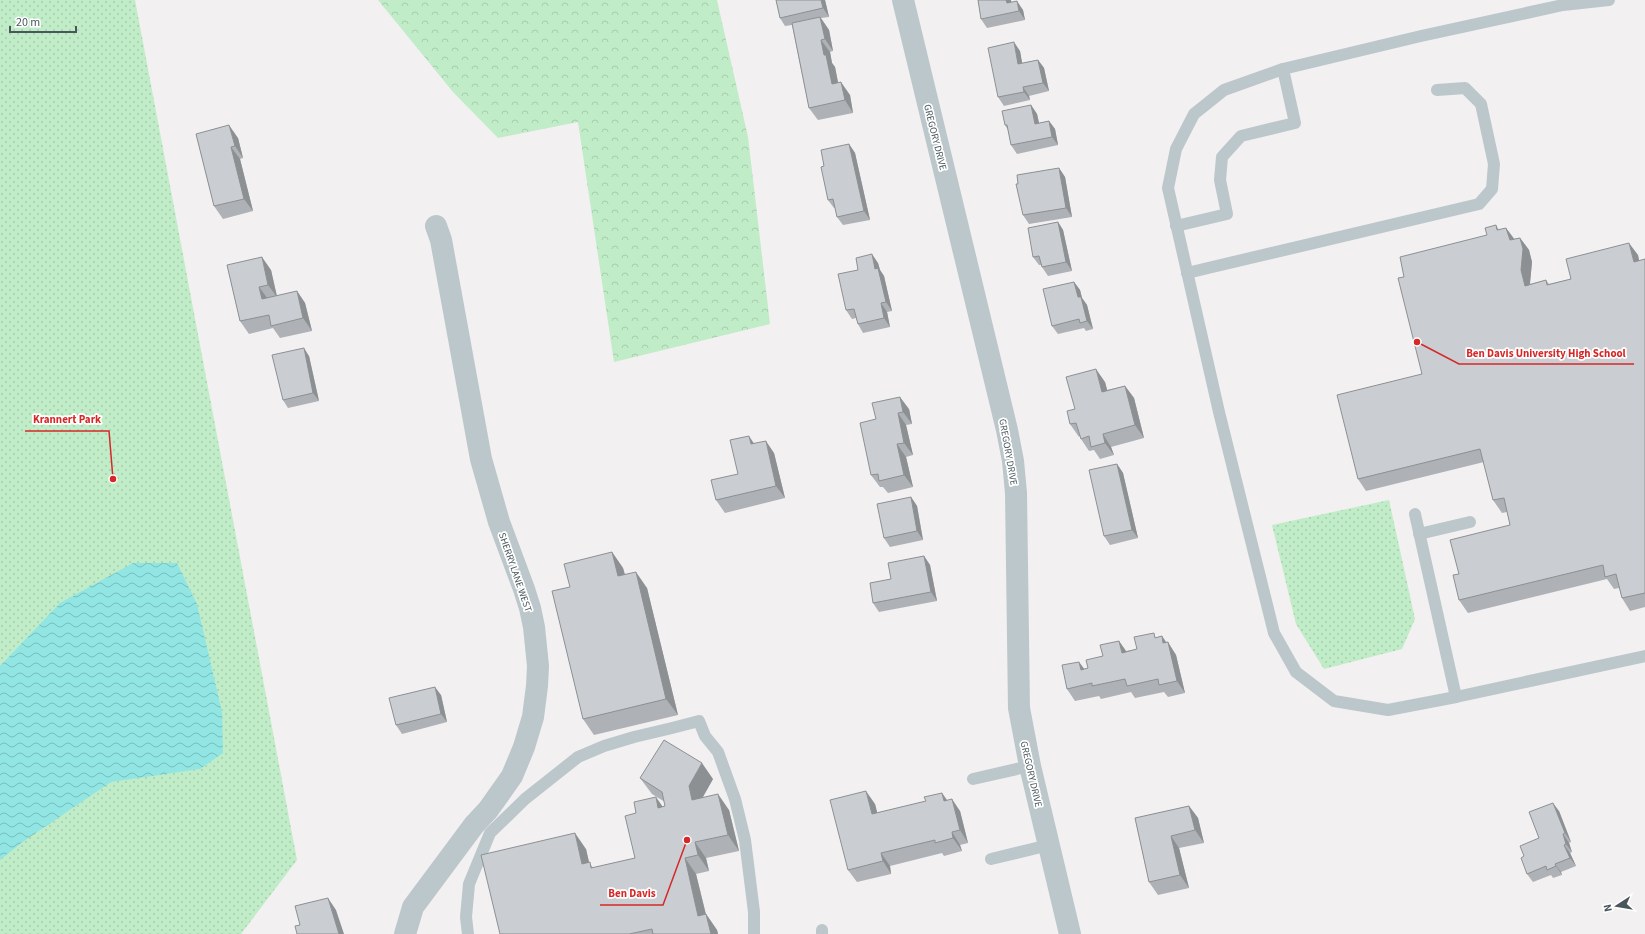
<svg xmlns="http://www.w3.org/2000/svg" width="1645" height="934" viewBox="0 0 1645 934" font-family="'Source Sans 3',sans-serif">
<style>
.forest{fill:url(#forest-crowns)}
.park{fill:url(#park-dots)}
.water{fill:url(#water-waves)}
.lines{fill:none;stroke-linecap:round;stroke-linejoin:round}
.lane{stroke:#bcc7cb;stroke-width:12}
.street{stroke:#bcc7cb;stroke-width:22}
.wall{fill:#aeb1b5}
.shaded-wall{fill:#8d9093}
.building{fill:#caced2;stroke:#8d9093}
.labels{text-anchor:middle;stroke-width:3.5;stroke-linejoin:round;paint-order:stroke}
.street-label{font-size:10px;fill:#49575c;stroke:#fff}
.leader{fill:none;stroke:#d62828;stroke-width:1.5}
.callout-dot{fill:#d62828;stroke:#fff;stroke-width:1.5}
.callout-label{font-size:11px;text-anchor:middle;font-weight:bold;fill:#d62828;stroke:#fff;stroke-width:3.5;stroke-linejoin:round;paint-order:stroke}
</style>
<defs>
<pattern id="forest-crowns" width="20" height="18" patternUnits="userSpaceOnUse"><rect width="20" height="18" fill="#c1ecc8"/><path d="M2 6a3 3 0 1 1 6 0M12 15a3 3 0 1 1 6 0" fill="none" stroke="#a7ccae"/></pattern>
<pattern id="park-dots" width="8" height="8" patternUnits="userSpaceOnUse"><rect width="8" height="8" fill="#c1ecc8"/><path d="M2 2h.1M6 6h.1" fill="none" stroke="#a7ccae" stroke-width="1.8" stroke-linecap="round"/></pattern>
<pattern id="water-waves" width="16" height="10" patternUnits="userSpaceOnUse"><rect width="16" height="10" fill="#91e6e4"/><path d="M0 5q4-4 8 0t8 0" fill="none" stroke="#78bdbc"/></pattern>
</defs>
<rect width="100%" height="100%" fill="#f2f0f0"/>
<!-- forest -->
<polygon class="forest" points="378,0 717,0 748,137 770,324 614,362 578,122 498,138 453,92"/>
<!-- park -->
<g class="park">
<polygon points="0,0 135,0 297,860 241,934 0,934"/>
<polygon points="1389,500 1415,619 1402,649 1324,669 1296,624 1272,525"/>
</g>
<!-- water -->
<polygon class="water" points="133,563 177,563 197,604 222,712 223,753 200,769 111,782 24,841 0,860 0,666 60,603"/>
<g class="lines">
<!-- lane -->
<g class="lane">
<polyline points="1609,0 1563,5 1421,36 1283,69 1224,90 1194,114 1176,149 1168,188 1219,412 1274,633 1296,672 1334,701 1388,710 1456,697 1645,656"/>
<polyline points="1176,226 1227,214 1220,180 1222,157 1241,136 1295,123 1283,69"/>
<polyline points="1187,273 1479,204 1492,189 1494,164 1481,104 1465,88 1437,90"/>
<polyline points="1415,514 1456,697"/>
<polyline points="1419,534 1470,522"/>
<polyline points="973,779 1030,766"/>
<polyline points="991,859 1049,845"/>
<polyline points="822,930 822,934"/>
<polyline points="468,934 466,917 469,884 490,833 525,799 578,757 604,746 634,737 672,728 699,721 705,736 718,752 735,799 745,840 754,912 754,934"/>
</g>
<!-- street -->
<g class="street">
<polyline points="903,0 1007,430 1013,461 1016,493 1019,708 1030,766 1070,934"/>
<polyline points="405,934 413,907 474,825 488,810 512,776 524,747 533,717 537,686 538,666 534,627 530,608 524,589 499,522 481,459 441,240 436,226"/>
</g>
</g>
<!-- wall -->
<g class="wall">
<polygon points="776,0 825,0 829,17 821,18 829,30 833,51 830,52 832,63 835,67 838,83 850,95 853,113 818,120 809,108 792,25 785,26 780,18"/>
<polygon points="978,0 1011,0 1011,2 1023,10 1025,20 987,28 981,19"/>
<polygon points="1020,51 1022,63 1038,60 1044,68 1049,91 1029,96 1030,100 1004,106 998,97"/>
<polygon points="1031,105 1037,114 1039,123 1049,121 1055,129 1058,145 1017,154 1011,145 1008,130 1005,125"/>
<polygon points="196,134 238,138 243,158 240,159 253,211 223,219 214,206"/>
<polygon points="849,144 855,153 870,220 843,225 837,217 835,208 834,208 828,200 824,166"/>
<polygon points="1059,168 1065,177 1072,217 1029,224 1023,215"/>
<polygon points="1058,222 1063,230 1072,271 1048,276 1042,267 1041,265 1039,265 1033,257"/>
<polygon points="1496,225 1499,230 1506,228 1514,239 1520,238 1529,250 1532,262 1530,283 1530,284 1546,280 1549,284 1571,279 1638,255 1639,261 1645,259 1645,607 1630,611 1622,598 1619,588 1614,589 1607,579 1468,613 1459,600 1459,574 1510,525 1507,512 1502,513 1493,500 1484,462 1366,491 1358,479 1422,374 1404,277 1487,235"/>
<polygon points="878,263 880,270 884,276 892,311 887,312 890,327 863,333 858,324 856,318 852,319 846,310 858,270"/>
<polygon points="227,265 271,270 277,296 297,291 305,303 312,331 280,338 273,328 249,334 240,321"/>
<polygon points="1074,282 1080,290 1082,298 1087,305 1093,329 1086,331 1084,328 1058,334 1052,326"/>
<polygon points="309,356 319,401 288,408 283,400"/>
<polygon points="1105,382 1107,390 1125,386 1134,398 1144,438 1111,447 1114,455 1100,459 1094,450 1089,451 1081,439 1080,436 1079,437 1070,424 1075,409"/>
<polygon points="909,409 912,424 906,425 913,455 906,457 913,487 888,493 883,487 880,487 871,475 876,419"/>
<polygon points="754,444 774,453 785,498 725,513 716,500 738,474"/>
<polygon points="1117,464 1123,473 1138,538 1110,545 1104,536"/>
<polygon points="911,497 917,506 923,540 890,547 884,538"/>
<polygon points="612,552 623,568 625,574 647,588 678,715 594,735 583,719 570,587"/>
<polygon points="924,556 930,565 937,601 879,612 873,603 891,579"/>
<polygon points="1162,636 1176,655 1185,693 1168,697 1164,692 1135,698 1131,692 1101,699 1099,696 1075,701 1067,689 1079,662 1084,669 1088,668 1103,656 1119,641 1126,651 1137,649 1157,637"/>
<polygon points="441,695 447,722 402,734 396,725"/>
<polygon points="640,778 713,779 703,797 729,810 739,851 706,858 709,871 696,874 706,914 717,930 718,934 500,934 586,849 589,862 593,868 635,858 663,807 665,806 665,802 652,794"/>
<polygon points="942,793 947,800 960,811 968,843 960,845 962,851 944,856 942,853 890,866 891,874 857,882 848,870 875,804 877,813 926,801"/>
<polygon points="1189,806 1198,818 1204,843 1179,848 1189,888 1158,895 1149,882 1135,818"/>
<polygon points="1559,811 1571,842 1569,843 1572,852 1570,853 1576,866 1561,872 1562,875 1553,878 1551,875 1533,882 1527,874 1524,856 1539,838"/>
</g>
<!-- shaded-wall -->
<g class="shaded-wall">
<polygon points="821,0 825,0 829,17 823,8"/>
<polygon points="1006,0 1011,0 1013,12 1007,3"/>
<polygon points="1017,1 1023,10 1025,20 1019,11"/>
<polygon points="820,17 829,30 833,51 825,39"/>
<polygon points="821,40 830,52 832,63 835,67 841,97 832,84 824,55"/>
<polygon points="1014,42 1020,51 1024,73 1018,64"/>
<polygon points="1038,60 1044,68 1049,91 1043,83"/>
<polygon points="841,82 850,95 853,113 845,100"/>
<polygon points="1023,87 1029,96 1030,100 1024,92"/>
<polygon points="1031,105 1037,114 1041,132 1035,124"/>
<polygon points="1049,121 1055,129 1058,145 1052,137"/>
<polygon points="229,125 238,138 243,158 235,146"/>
<polygon points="849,144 855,153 870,220 864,211"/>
<polygon points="231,147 240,159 253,211 244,199"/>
<polygon points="1059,168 1065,177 1072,217 1066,208"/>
<polygon points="1058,222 1063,230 1072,271 1066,262"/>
<polygon points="1506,228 1515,240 1510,240"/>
<polygon points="1520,238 1529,250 1532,262 1530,283 1534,298 1525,286 1521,270"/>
<polygon points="1629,243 1638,255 1642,275 1634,262"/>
<polygon points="872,254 878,263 880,270 884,276 892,311 886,302 875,269"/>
<polygon points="262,257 271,270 277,297 268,285"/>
<polygon points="1074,282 1080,290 1082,298 1087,305 1093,329 1087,321 1078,297"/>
<polygon points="259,287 268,299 262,299"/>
<polygon points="297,291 305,303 312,331 303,318"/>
<polygon points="881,303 887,312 890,327 884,318"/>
<polygon points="304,348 309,356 319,401 313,393"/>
<polygon points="1096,369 1105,382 1111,404 1102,392"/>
<polygon points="1125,386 1134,398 1144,438 1135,425"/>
<polygon points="900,397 909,409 912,424 903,412"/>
<polygon points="898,413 906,425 913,455 904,443"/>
<polygon points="1103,434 1111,447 1114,455 1105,443"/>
<polygon points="749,436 757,448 751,444"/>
<polygon points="766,441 774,453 785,498 776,486"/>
<polygon points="897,444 906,457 913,487 904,475"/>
<polygon points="1117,464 1123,473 1138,538 1132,530"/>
<polygon points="911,497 917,506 923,540 917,531"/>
<polygon points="612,552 623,568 629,592 618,576"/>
<polygon points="924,556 930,565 937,601 931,592"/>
<polygon points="636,572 647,588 678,715 666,699"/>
<polygon points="1162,636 1168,646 1168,642 1176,655 1185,693 1177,681 1163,643"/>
<polygon points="1119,641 1128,654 1122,653"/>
<polygon points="1079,662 1088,674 1081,670"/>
<polygon points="435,687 441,695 447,722 441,714"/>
<polygon points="702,763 713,779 700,802 692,800 689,786"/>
<polygon points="866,791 875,804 881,827 872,814"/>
<polygon points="942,793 950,805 944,801"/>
<polygon points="718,794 729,810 739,851 728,835"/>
<polygon points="656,797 667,813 658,808"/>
<polygon points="952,799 960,811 968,843 960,830"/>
<polygon points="1553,803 1559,811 1571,842 1565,833"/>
<polygon points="1189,806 1198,818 1204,843 1195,830"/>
<polygon points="952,832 960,845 962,851 953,838"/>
<polygon points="575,833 586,849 593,880 582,864"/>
<polygon points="1563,834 1569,843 1572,852 1566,844"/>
<polygon points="1171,836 1179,848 1189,888 1180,875"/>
<polygon points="695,842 706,858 709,871 698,855"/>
<polygon points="1564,845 1570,853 1576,866 1570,858"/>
<polygon points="881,853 890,866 891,874 883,861"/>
<polygon points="685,858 696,874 710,932 698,916"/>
<polygon points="1555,864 1561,872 1562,875 1556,866"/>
<polygon points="328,898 336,910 344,934 339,934"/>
<polygon points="706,914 717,930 718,934 711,934"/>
</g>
<!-- building -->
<g class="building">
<polygon points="776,0 821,0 823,8 780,18"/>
<polygon points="978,0 1006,0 1007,3 1017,1 1019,11 981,19"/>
<polygon points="820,17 825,39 821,40 824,55 826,55 832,84 841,82 845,100 809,108 792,23"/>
<polygon points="1014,42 1018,64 1038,60 1043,83 1023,87 1024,92 998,97 988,48"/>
<polygon points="1031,105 1035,124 1049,121 1052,137 1011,145 1007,125 1005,125 1002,111"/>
<polygon points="229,125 235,146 231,147 244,199 214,206 196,134"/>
<polygon points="849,144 864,211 837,217 833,199 828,200 821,167 824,166 821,150"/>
<polygon points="1059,168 1066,208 1023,215 1016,184 1018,184 1017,175"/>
<polygon points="1058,222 1066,262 1042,267 1039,256 1033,257 1028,228"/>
<polygon points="1496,225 1497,230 1506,228 1510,240 1520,238 1523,249 1521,270 1525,286 1546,280 1547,285 1571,279 1566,259 1629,243 1634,262 1645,259 1645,593 1622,598 1616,574 1605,577 1603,565 1459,600 1453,575 1459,574 1450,540 1510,525 1504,498 1493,500 1480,449 1358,479 1337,395 1422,374 1398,278 1404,277 1400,257 1487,235 1485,228"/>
<polygon points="872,254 875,269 878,268 886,302 881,303 884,318 858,324 854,309 846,310 838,274 858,270 856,258"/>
<polygon points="262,257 268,285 259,287 262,299 297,291 303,318 271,326 269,315 240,321 227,265"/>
<polygon points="1074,282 1078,297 1081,297 1087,321 1080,323 1079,319 1052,326 1043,289"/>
<polygon points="304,348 313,393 283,400 272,355"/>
<polygon points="1096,369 1102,392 1125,386 1135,425 1103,434 1105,443 1091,447 1089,436 1081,439 1076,423 1070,424 1067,411 1075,409 1066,377"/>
<polygon points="900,397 903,412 898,413 904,443 897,444 904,475 879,481 878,474 871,475 860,423 876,419 872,403"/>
<polygon points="749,436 751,444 766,441 776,486 716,500 711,480 738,474 730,440"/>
<polygon points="1117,464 1132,530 1104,536 1089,470"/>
<polygon points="911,497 917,531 884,538 877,504"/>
<polygon points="612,552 618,576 636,572 666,699 583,719 552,591 570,587 564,564"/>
<polygon points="924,556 931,592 873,603 870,583 891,579 888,563"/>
<polygon points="1154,633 1155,638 1162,636 1163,643 1168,642 1177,681 1159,685 1158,679 1127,686 1125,679 1092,686 1092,683 1067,689 1062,665 1079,662 1081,670 1088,668 1086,660 1103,656 1100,645 1119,641 1122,653 1137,649 1134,637"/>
<polygon points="435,687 441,714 396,725 389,698"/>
<polygon points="664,740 702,763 689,786 692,800 718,794 728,835 695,842 698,855 685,858 698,916 706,914 711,934 653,934 652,929 629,934 500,934 481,855 575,833 582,864 590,862 591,868 635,858 625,816 636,813 634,802 656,797 658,808 665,806 662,792 640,778"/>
<polygon points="866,791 872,814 926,801 924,797 942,793 944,801 952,799 960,830 952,832 953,838 935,843 935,840 881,853 883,861 848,870 830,800"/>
<polygon points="1553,803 1565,833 1563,834 1566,844 1564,845 1570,858 1555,864 1556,866 1547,870 1546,866 1527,874 1521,858 1524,856 1520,846 1539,838 1529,812"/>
<polygon points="1189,806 1195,830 1171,836 1180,875 1149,882 1135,818"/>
<polygon points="328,898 339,934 297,934 295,926 300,925 295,906"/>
</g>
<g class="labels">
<!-- street labels -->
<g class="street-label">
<text transform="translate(936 137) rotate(76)" y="4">GREGORY DRIVE</text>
<text transform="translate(1009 452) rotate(80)" y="4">GREGORY DRIVE</text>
<text transform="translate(516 572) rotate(71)" y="4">SHERRY LANE WEST</text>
<text transform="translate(1032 774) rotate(77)" y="4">GREGORY DRIVE</text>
</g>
</g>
<!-- callouts -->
<path class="leader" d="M1417 342L1459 364H1634M113 479L109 431H25M687 840L663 905H600"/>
<g class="callout-dot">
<circle cx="1417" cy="342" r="4"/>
<circle cx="113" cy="479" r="4"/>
<circle cx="687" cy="840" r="4"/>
</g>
<g class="callout-label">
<text x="1546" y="357">Ben Davis University High School</text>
<text x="67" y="423">Krannert Park</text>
<text x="632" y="897">Ben Davis</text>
</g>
<!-- north arrow -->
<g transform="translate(1617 906) rotate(258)" stroke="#ffffff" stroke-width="3" paint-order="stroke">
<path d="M0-3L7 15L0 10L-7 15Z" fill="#49575c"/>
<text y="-6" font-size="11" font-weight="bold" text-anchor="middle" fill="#49575c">N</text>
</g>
<!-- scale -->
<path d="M10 26v6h66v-6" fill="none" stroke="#49575c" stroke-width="2"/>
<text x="16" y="26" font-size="12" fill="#49575c" stroke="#ffffff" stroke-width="3" paint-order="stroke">20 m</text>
</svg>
